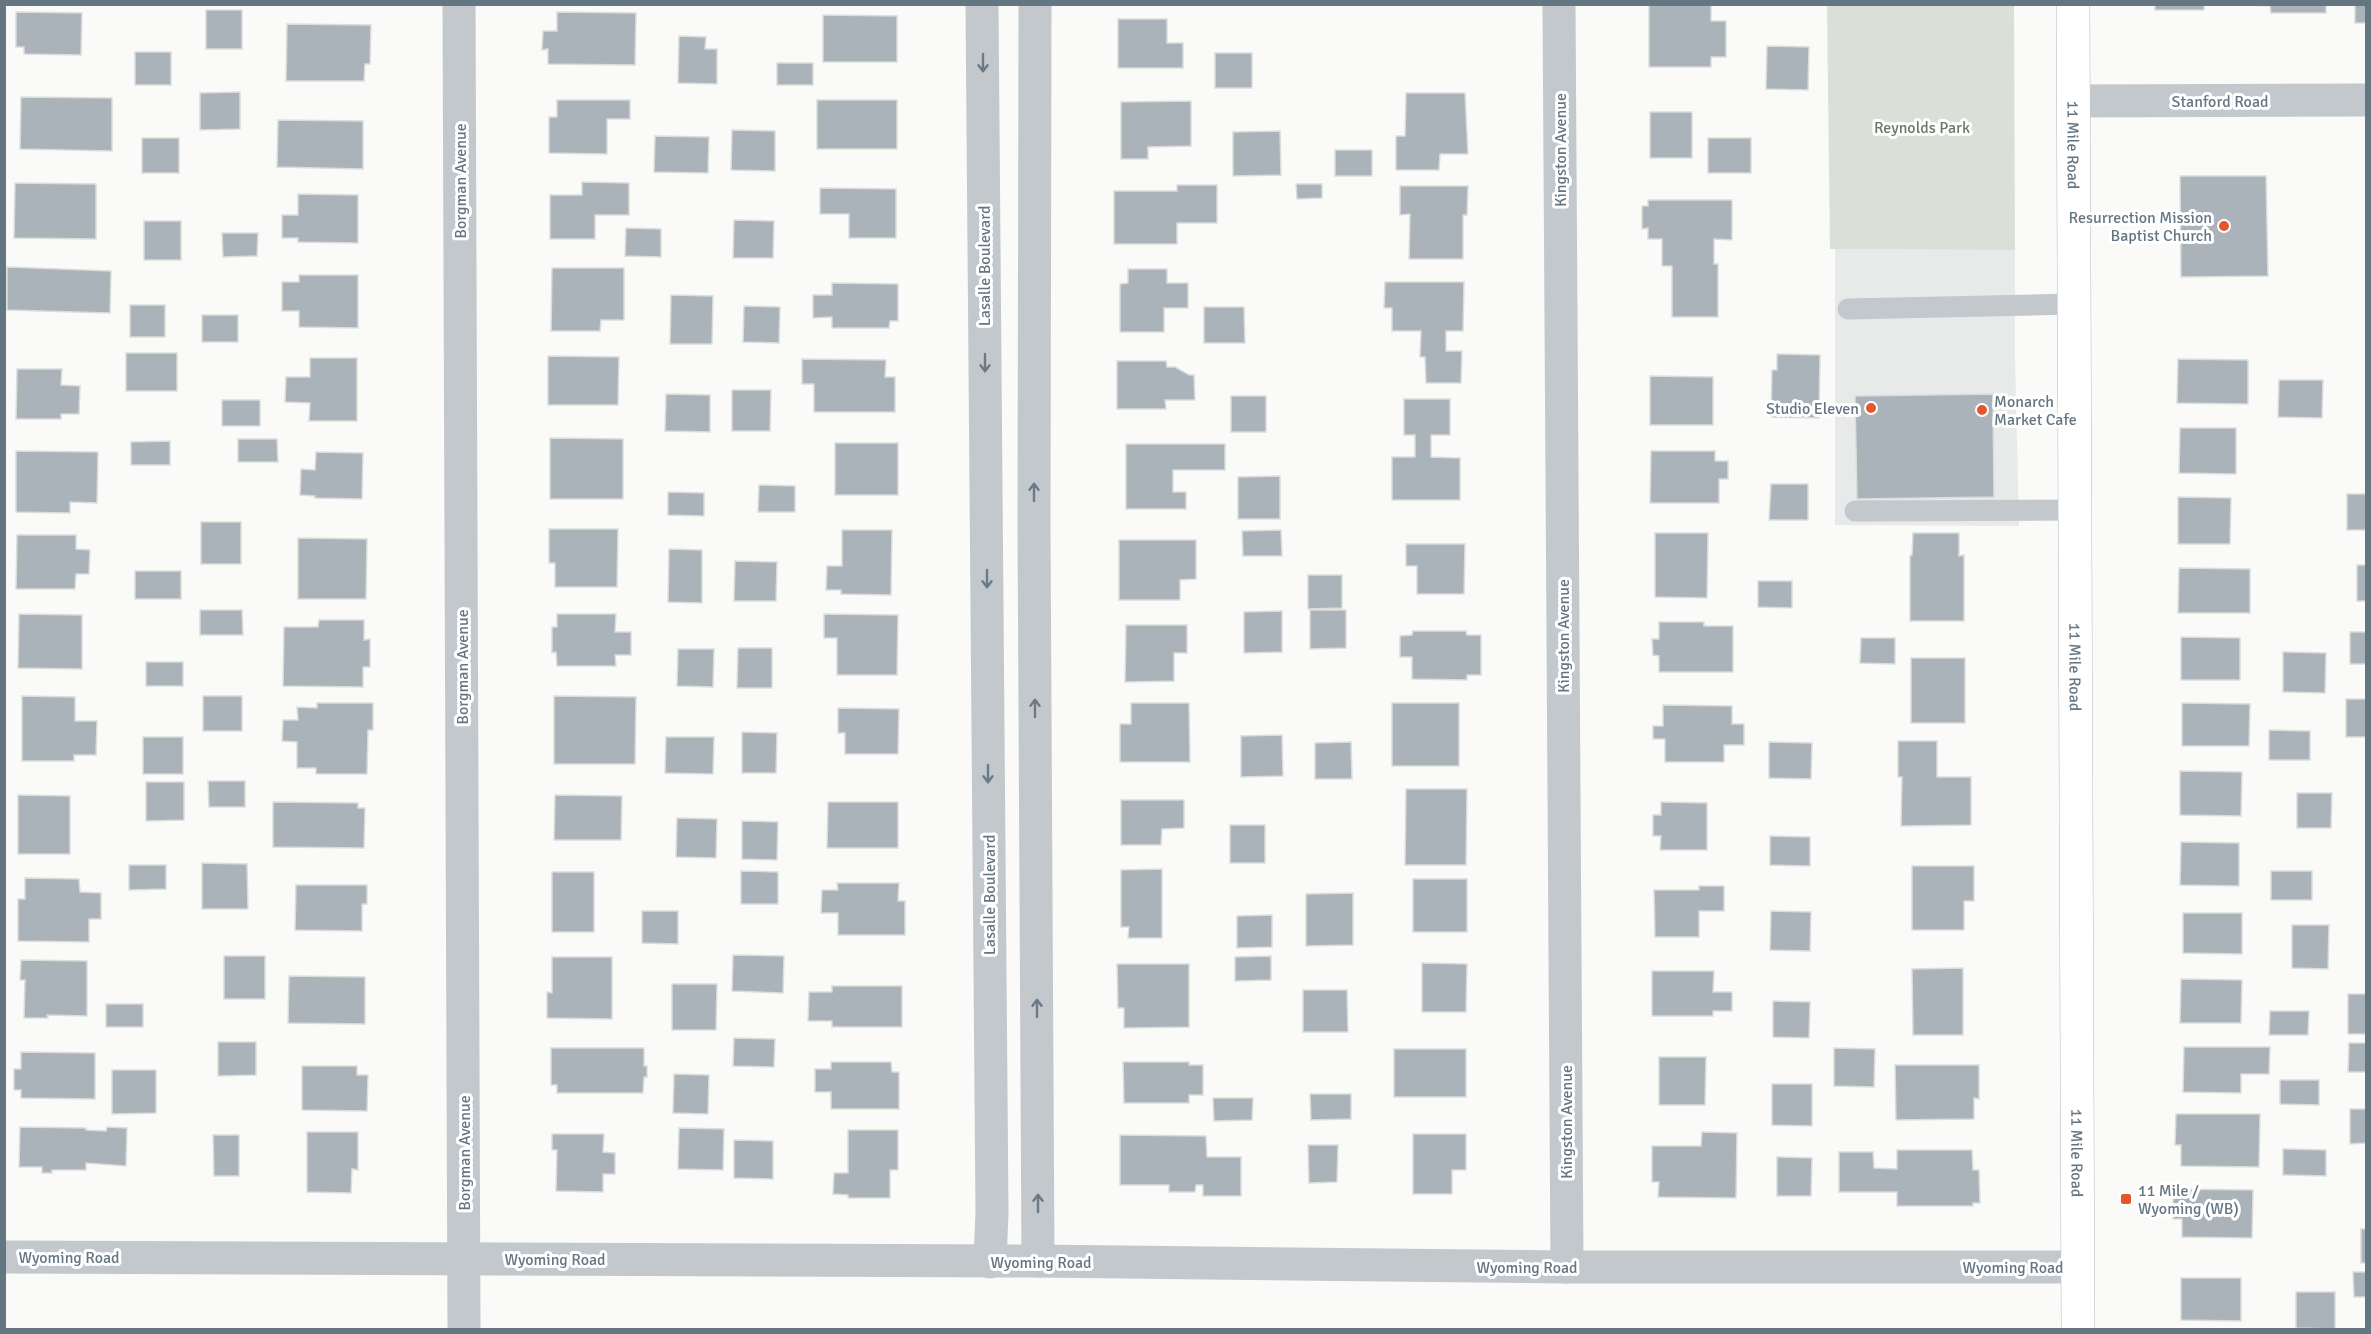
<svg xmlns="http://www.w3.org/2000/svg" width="2371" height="1334" viewBox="0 0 2371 1334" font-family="Signika,sans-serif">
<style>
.built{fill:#e8e9e9}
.green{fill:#dadfd7}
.building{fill:#aab3b9;stroke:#dcdcda;stroke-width:1.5}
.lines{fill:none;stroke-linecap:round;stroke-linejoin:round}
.secondary-casing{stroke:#b3babf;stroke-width:34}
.service{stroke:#c3c8cc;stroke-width:21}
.minor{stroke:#c3c8cc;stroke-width:33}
.secondary{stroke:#fff;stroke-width:33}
.oneway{stroke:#6a7a87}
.poi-dot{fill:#e4572e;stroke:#fff;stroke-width:2}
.labels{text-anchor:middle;stroke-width:6;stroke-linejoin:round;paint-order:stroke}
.street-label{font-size:16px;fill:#657683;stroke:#fff}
.park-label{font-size:16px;fill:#687a64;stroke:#fff}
.poi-label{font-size:16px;fill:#657683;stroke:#fff;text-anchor:end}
</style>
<rect width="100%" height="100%" fill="#fafaf8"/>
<!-- built -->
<polygon class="built" points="1835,249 2015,250 2015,358 2019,526 1835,525"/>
<!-- green -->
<polygon class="green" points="1827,5 2014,5 2015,250 1830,249"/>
<!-- building -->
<g class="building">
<polygon points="1649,4 1711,4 1711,21 1726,21 1726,57 1711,57 1711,67 1649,67"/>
<rect x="2155" y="4" width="49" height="6"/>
<polygon points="2226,4 2326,4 2326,13 2271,13 2270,6"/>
<rect x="2355" y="4" width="11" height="19"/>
<rect x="206" y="10" width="36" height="39"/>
<polygon points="16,12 82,13 81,55 24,54 24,47 16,47"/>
<polygon points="557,12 636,13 635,65 548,64 548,49 542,50 543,31 557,31"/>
<polygon points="823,15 897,16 897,62 823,62"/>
<polygon points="1118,19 1167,19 1167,43 1183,43 1183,68 1118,68"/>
<polygon points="287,24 371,25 370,64 365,64 364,81 286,81"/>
<polygon points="679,36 706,37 705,49 717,49 717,84 678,83"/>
<polygon points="1767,46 1809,47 1808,90 1766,89"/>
<rect x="135" y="52" width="36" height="33"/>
<rect x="1215" y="53" width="37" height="35"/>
<rect x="777" y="63" width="36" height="22"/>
<polygon points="240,92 240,129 200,130 200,93"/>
<polygon points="1406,93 1465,93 1468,154 1440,154 1439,170 1396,170 1396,136 1405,136"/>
<polygon points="21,97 112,98 112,151 20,149"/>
<polygon points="557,100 630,100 630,119 607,119 607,154 549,153 549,117 557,117"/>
<rect x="817" y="100" width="80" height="49"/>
<polygon points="1191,101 1191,146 1148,147 1148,159 1121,159 1121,102"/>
<rect x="1650" y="112" width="42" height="46"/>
<polygon points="278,120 363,121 363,169 277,167"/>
<polygon points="732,130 775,131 775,171 731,170"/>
<polygon points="1280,131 1281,175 1233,176 1233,132"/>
<polygon points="655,136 709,137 708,173 654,172"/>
<rect x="142" y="138" width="37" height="35"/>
<rect x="1708" y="138" width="43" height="35"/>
<rect x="1335" y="150" width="37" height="26"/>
<polygon points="2180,176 2266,176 2268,276 2181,277"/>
<polygon points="582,182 629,183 629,215 595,215 595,239 550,239 550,195 582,195"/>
<polygon points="15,183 96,184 96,239 14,238"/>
<polygon points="1296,184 1322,184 1322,198 1297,199"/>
<polygon points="1177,185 1217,185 1217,223 1177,223 1177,244 1114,244 1114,191 1177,191"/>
<polygon points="1400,186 1468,186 1467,215 1463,215 1463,259 1409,259 1410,214 1400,215"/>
<polygon points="820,188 896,189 896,238 849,238 849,214 820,214"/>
<polygon points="298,194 358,195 358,243 298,242 298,238 282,238 282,215 298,215"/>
<polygon points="1648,200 1732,200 1732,240 1714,239 1714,264 1718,264 1718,317 1672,317 1672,266 1662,266 1662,239 1648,239 1648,228 1642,229 1642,206 1648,206"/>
<polygon points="734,220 774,221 773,258 733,258"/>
<rect x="144" y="221" width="37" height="39"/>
<polygon points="626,228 661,229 661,257 625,256"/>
<polygon points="222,233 258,233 257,256 223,257"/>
<polygon points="7,267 111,271 110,313 7,310"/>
<polygon points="552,268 624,268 624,320 601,320 600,331 551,331"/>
<polygon points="1128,269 1167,269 1167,283 1188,283 1188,308 1164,308 1164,332 1120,332 1120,284 1128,283"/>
<polygon points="299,275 358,275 358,328 299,327 299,311 282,311 282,282 299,282"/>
<polygon points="1385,282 1464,282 1463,331 1446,331 1446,351 1462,351 1461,383 1426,383 1425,357 1420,357 1421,331 1392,331 1392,308 1384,308"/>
<polygon points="832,283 898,284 898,321 890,321 889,328 832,328 832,317 813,318 813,295 832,295"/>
<polygon points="671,295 713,296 712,344 670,344"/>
<rect x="130" y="305" width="35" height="32"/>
<polygon points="744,306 780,307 779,343 743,342"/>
<polygon points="1204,307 1244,307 1245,343 1204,343"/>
<rect x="202" y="315" width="36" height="27"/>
<rect x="126" y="353" width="51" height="38"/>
<polygon points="1777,354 1820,355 1819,418 1771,417 1772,370 1777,370"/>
<polygon points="548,356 619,357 618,405 548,405"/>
<polygon points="310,358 357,358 357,421 309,421 310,403 285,402 286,377 310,377"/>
<polygon points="802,359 886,360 885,377 895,377 895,412 814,412 814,384 802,384"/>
<polygon points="2178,359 2248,360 2248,404 2177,403"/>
<polygon points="1117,361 1166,361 1167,367 1175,367 1189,375 1194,375 1195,400 1165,400 1166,409 1117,409"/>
<polygon points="17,369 62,369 61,385 80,386 79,414 61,414 61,419 16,419"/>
<polygon points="1650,376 1713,377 1713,425 1650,425"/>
<polygon points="2279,380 2323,380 2322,418 2278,417"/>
<polygon points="732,390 771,390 770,431 732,431"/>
<polygon points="666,394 710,395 710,432 665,431"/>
<polygon points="1993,394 1994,497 1857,499 1855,396"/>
<rect x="1231" y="396" width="35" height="36"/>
<polygon points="1404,399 1450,399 1450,435 1431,435 1431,457 1460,458 1460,500 1392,500 1392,457 1415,457 1415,435 1404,435"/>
<rect x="222" y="400" width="38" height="26"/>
<polygon points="2180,428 2236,428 2236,474 2179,473"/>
<polygon points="550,438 623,439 623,499 550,499"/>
<polygon points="238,439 277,439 278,462 238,462"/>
<polygon points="170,441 170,465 131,465 131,442"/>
<rect x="835" y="443" width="63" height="52"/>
<polygon points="1126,444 1225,444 1225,470 1173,470 1173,492 1186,492 1186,509 1126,509"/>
<polygon points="16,451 98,452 97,503 70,502 70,513 16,512"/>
<polygon points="1651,451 1715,451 1715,461 1728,461 1728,479 1719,479 1719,503 1650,503"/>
<polygon points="316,452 363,453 362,499 315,498 315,496 300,495 301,469 315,470"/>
<polygon points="1280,476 1280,519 1238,519 1238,477"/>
<polygon points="1771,484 1808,484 1808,520 1769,520"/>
<polygon points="759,485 795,486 795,512 758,512"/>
<polygon points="668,492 704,493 704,516 668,515"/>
<rect x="2347" y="494" width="19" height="36"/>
<polygon points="2178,497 2231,498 2230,544 2178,544"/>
<rect x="201" y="522" width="40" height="42"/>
<polygon points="549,529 618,529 617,587 555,587 555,563 549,563"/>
<polygon points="842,530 892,530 891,595 841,594 841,590 826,590 827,566 842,566"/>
<polygon points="1281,530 1282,556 1243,556 1242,531"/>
<polygon points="1655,533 1708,533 1707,598 1655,597"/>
<polygon points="1913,533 1959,533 1959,556 1964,555 1964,621 1910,621 1910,556 1912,555"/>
<polygon points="17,535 76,535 76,549 90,550 89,574 76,574 75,589 16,589"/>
<polygon points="298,538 367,539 366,599 298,599"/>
<polygon points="1119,540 1196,540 1196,579 1180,580 1180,600 1119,600"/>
<polygon points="1406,544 1465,544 1464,594 1417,594 1417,566 1406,566"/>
<polygon points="669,549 702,550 702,603 668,602"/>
<polygon points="735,561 777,562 776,601 734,601"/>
<rect x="2357" y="565" width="9" height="36"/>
<polygon points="2179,568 2250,569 2250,613 2178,613"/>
<rect x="135" y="571" width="46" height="28"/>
<polygon points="1308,575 1342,575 1342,608 1308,609"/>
<polygon points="1758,581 1792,581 1792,608 1758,607"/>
<polygon points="200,610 242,610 243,635 200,635"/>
<polygon points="1310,610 1346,610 1346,648 1310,649"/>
<polygon points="1282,611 1282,652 1244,653 1244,612"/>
<polygon points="19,614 82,615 82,669 18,668"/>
<polygon points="557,614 616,614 615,632 631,632 631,655 615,655 616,666 557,666 556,652 552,653 552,627 557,627"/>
<polygon points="824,614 898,615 897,675 837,675 837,638 824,638"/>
<polygon points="319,620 364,620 364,640 370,639 370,667 363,667 363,687 283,686 284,627 318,627"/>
<polygon points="1659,622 1704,622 1704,626 1733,626 1733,672 1659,672 1659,656 1653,655 1652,639 1659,639"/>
<polygon points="1126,625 1187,625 1187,653 1174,653 1174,681 1125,682"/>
<polygon points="1413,631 1466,631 1467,635 1481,635 1481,675 1467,675 1467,680 1412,679 1412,657 1400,657 1400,636 1412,635"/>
<rect x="2350" y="632" width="16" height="32"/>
<polygon points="2181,637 2240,638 2240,680 2181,680"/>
<polygon points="1861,638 1895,638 1895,664 1860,663"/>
<polygon points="738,648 772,648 772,688 737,688"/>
<polygon points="678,649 714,649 713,687 677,686"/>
<polygon points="2283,652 2326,653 2325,693 2283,692"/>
<rect x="1911" y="658" width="54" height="65"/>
<rect x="146" y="662" width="37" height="24"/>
<polygon points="22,696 75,697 75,721 97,721 96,755 74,755 74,761 22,761"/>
<rect x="203" y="696" width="39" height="35"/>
<polygon points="554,696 636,697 635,764 554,764"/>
<rect x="2346" y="699" width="20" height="38"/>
<polygon points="317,703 373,703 373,730 368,730 367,774 316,774 316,768 297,768 297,742 282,741 283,720 298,720 297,707 317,708"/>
<polygon points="1131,703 1189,703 1190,762 1120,762 1120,724 1131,724"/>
<rect x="1392" y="703" width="67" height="63"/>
<polygon points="2182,703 2250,704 2249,746 2182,746"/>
<polygon points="1663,705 1732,706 1732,724 1744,724 1744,745 1724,745 1724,762 1665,762 1665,739 1653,739 1653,726 1663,726"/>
<polygon points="838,708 899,709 898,754 845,754 845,733 838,733"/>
<polygon points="2269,730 2310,731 2310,760 2269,760"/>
<polygon points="742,732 777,733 776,773 742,773"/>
<polygon points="1282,735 1283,776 1241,777 1241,736"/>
<rect x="143" y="737" width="40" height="37"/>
<polygon points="666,737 714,737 713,774 665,773"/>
<polygon points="1898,741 1937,741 1937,777 1971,777 1971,825 1901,826 1902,777 1898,777"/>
<polygon points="1351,742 1352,779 1315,779 1315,743"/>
<polygon points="1769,742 1812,743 1811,779 1769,778"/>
<polygon points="2180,771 2242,772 2241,816 2180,815"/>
<polygon points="208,781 245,781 245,807 209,807"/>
<polygon points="146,782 184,782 184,820 146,821"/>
<polygon points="1406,789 1467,789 1466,865 1405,865"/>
<polygon points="2297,793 2332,793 2331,828 2297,828"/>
<polygon points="18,795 70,796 70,854 18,854"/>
<polygon points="555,795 622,796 621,840 554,840"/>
<polygon points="1121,800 1184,800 1184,828 1162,829 1161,845 1121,845"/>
<polygon points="273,802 358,803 358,808 365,808 364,848 273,847"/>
<polygon points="828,802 898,802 898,848 827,848"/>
<polygon points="1661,802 1707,803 1707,850 1660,850 1661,836 1653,836 1653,815 1661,815"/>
<polygon points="677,818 717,819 716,858 676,857"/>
<polygon points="742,821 778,822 777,860 742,859"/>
<rect x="1230" y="825" width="35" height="38"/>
<polygon points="1770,836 1810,837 1810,866 1770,865"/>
<polygon points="2181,842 2239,843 2239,886 2180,885"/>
<polygon points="202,863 247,864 248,909 202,909"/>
<polygon points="129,865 166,865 166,889 129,890"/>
<polygon points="1912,866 1974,866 1974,901 1964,901 1964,930 1912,930"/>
<polygon points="1162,869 1162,938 1128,938 1129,927 1121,927 1121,870"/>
<polygon points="741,871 778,872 778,904 741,904"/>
<rect x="2271" y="871" width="41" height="29"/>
<rect x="552" y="872" width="42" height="60"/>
<polygon points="25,878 79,879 80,892 101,893 101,919 89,919 89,942 18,941 18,899 25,899"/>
<rect x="1413" y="879" width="54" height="53"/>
<polygon points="837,883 899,883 898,901 905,901 905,935 838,935 838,913 821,913 822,890 838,890"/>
<polygon points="296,885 367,885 367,904 362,904 362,931 295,930"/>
<polygon points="1699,886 1724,886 1724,911 1699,911 1699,937 1655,937 1654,890 1699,890"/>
<polygon points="1353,893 1353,945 1306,946 1306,894"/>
<polygon points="642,911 678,911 678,944 642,943"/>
<polygon points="1771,911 1811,912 1810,951 1770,950"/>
<polygon points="2183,913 2242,913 2242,954 2183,953"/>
<polygon points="1272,915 1272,947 1237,948 1237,916"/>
<polygon points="2292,925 2329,925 2328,969 2292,968"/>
<polygon points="733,955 784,956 783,993 732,991"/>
<rect x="224" y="956" width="41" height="43"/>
<polygon points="1271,956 1271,980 1235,981 1235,957"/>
<polygon points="552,957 612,957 612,1019 547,1018 547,992 552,993"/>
<polygon points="21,960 87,961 87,1016 47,1015 48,1018 24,1018 25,980 20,980"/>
<polygon points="1422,963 1467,964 1466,1012 1422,1012"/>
<polygon points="1117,964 1189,964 1189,1027 1124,1028 1124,1008 1118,1008"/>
<polygon points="1963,968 1963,1035 1913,1035 1912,969"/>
<polygon points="1652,971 1714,971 1713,992 1732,992 1732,1011 1713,1011 1713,1016 1652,1016"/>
<polygon points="289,976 365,977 365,1024 288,1023"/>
<polygon points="2181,979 2242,980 2241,1023 2180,1023"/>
<polygon points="672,984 717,984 716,1030 672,1030"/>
<polygon points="832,986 902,986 902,1027 832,1027 832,1021 808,1021 809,992 832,992"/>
<polygon points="1303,990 1347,990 1348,1032 1303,1032"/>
<rect x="2348" y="994" width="18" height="40"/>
<polygon points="1773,1001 1810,1002 1809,1038 1773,1037"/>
<rect x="106" y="1004" width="37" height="23"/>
<polygon points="2270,1011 2309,1011 2308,1035 2269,1035"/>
<polygon points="734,1038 775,1039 774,1067 733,1066"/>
<polygon points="218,1042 256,1042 256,1075 218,1076"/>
<polygon points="2349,1043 2366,1043 2366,1072 2348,1072"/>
<polygon points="2184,1047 2270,1047 2269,1074 2241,1074 2241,1093 2183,1092"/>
<polygon points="551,1048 644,1048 644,1066 647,1066 647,1077 644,1077 643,1093 557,1093 557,1085 551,1085"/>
<polygon points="1834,1048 1875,1049 1874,1087 1834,1086"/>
<rect x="1394" y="1049" width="72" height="48"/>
<polygon points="21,1052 95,1053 95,1099 21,1098 21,1090 14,1090 14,1069 21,1069"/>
<polygon points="1659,1057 1706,1057 1705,1105 1659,1105"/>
<polygon points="831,1062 891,1062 892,1072 899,1072 899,1109 831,1109 831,1092 815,1092 815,1069 831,1069"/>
<polygon points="1123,1062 1189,1062 1189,1065 1203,1065 1203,1095 1189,1095 1189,1103 1124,1103"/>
<polygon points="1895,1065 1979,1065 1979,1099 1974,1098 1974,1119 1896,1120"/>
<polygon points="302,1066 357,1066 357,1075 368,1075 367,1111 302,1110"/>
<polygon points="112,1070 156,1070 156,1113 112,1114"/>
<polygon points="674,1074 709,1075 708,1114 673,1113"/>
<polygon points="2280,1080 2319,1080 2319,1105 2280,1104"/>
<polygon points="1772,1084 1812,1084 1812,1126 1772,1125"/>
<polygon points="1310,1094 1351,1094 1351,1119 1311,1120"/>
<polygon points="1213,1098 1253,1098 1252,1120 1214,1121"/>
<polygon points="2350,1109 2366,1109 2366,1143 2350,1144"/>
<polygon points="2176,1114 2260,1114 2259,1167 2181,1166 2181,1145 2175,1145"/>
<polygon points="20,1127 86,1128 86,1130 106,1131 107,1127 127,1128 126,1166 86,1163 86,1170 52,1170 52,1173 42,1173 42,1167 19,1167"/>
<polygon points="679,1128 724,1129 723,1170 678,1169"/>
<polygon points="848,1130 898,1130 898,1170 890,1170 890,1198 848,1198 848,1195 833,1194 834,1173 848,1173"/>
<polygon points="307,1132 358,1132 358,1170 352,1169 351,1193 307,1192"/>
<polygon points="1702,1132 1737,1133 1736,1198 1658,1197 1659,1182 1652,1182 1652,1146 1701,1146"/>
<polygon points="552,1134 604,1134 603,1152 615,1153 615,1174 603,1174 603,1192 556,1191 557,1150 552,1150"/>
<polygon points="1413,1134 1466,1134 1466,1170 1452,1170 1452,1194 1413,1194"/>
<polygon points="213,1135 239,1135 239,1176 214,1176"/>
<polygon points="1120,1135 1206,1136 1207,1157 1241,1157 1241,1196 1203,1196 1203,1185 1196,1185 1195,1192 1169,1192 1169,1185 1120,1185"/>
<polygon points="734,1140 773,1141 773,1179 734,1178"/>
<polygon points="1308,1145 1338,1145 1337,1182 1309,1183"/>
<polygon points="2283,1149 2326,1150 2326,1176 2283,1175"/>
<polygon points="1897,1150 1972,1150 1973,1170 1979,1170 1980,1203 1973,1203 1973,1206 1897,1206 1897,1192 1839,1192 1839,1152 1873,1152 1874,1168 1897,1169"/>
<polygon points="1777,1157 1812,1158 1811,1196 1777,1196"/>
<polygon points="2173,1189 2253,1190 2252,1238 2182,1237 2182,1219 2173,1219"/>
<rect x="2361" y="1229" width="5" height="34"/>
<polygon points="2353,1272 2366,1272 2366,1297 2354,1297"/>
<polygon points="2181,1278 2241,1278 2241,1321 2181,1320"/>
<polygon points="2296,1292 2335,1292 2335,1329 2296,1328"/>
</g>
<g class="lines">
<defs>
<g id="secondary">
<path id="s1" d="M2073,4L2078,1330"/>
</g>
</defs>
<!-- secondary casing -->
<use href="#secondary" class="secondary-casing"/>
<!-- service -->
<g class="service">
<polyline points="1848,309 2074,304"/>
<polyline points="1855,511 2075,510"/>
</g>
<!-- minor -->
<g class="minor">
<polyline points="459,4 464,1330"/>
<polyline points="982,4 992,1212 990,1262"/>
<polyline points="1035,4 1034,528 1038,1261"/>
<polyline points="1559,4 1567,1267"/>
<polyline points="2073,101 2366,100"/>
<polyline points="4,1257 1038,1261 1567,1267 2078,1267"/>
</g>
<!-- secondary -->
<use href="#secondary" class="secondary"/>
</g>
<!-- one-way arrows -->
<defs><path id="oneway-shaft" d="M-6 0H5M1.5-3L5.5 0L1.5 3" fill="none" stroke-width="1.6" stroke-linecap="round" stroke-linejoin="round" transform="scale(1.5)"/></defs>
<g class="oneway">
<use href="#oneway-shaft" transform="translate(983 63) rotate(90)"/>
<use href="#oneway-shaft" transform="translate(985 363) rotate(90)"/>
<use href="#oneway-shaft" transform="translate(1034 492) rotate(-90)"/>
<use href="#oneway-shaft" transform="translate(987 579) rotate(90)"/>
<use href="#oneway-shaft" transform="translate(1035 708) rotate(-90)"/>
<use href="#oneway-shaft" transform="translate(988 774) rotate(90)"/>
<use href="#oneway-shaft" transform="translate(1037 1008) rotate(-90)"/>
<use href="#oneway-shaft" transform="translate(1038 1203) rotate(-90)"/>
</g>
<!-- markers -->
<g class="poi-dot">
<circle cx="2224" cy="226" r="6"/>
<circle cx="1871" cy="408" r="6"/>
<circle cx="1982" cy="410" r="6"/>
<rect x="2120" y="1193" width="12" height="12" rx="3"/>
</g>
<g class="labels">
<!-- street labels -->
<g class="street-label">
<text x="2220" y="107">Stanford Road</text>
<text dy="6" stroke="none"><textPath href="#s1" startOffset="141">11 Mile Road</textPath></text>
<text transform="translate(1560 150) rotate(-90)" y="6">Kingston Avenue</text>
<text transform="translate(460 181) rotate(-90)" y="6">Borgman Avenue</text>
<text transform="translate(984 266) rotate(-90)" y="6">Lasalle Boulevard</text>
<text transform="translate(1563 636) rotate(-90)" y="6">Kingston Avenue</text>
<text transform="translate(462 667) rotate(-90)" y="6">Borgman Avenue</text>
<text dy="6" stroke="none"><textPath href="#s1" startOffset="663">11 Mile Road</textPath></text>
<text transform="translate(989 895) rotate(-90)" y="6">Lasalle Boulevard</text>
<text transform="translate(1566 1122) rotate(-90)" y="6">Kingston Avenue</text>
<text transform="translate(464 1153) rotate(-90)" y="6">Borgman Avenue</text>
<text dy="6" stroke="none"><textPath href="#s1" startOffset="1149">11 Mile Road</textPath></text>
<text x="69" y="1263">Wyoming Road</text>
<text x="555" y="1265">Wyoming Road</text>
<text x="1041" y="1268">Wyoming Road</text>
<text x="1527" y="1273">Wyoming Road</text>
<text x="2013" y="1273">Wyoming Road</text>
</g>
<!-- park labels -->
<g class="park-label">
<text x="1922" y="133">Reynolds Park</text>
</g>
<!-- poi labels -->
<g class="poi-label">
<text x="2212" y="223">Resurrection Mission<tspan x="2212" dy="18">Baptist Church</tspan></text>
<text x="1994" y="407" text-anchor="start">Monarch<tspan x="1994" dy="18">Market Cafe</tspan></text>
<text x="1859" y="414">Studio Eleven</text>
<text x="2138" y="1196" text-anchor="start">11 Mile /<tspan x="2138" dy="18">Wyoming (WB)</tspan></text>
</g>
</g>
<!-- border -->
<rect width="2371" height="1334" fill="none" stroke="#657683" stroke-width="12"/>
</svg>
